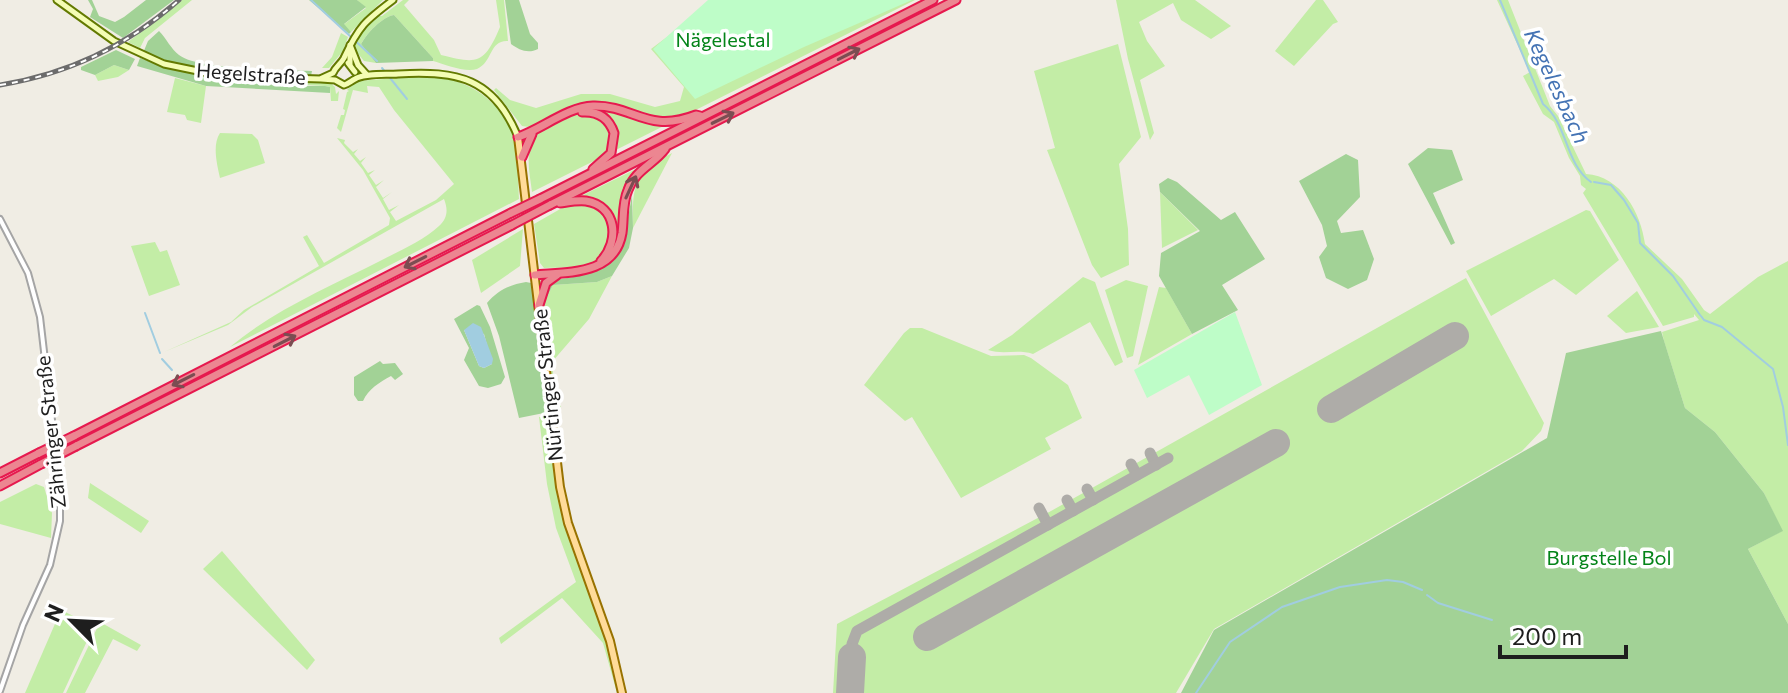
<svg xmlns="http://www.w3.org/2000/svg" width="1788" height="693" viewBox="0 0 1788 693" font-family="Commissioner,sans-serif">
<style>
.grass{fill:#c3eda6}
.forest{fill:#a2d296;fill-rule:evenodd}
.park{fill:#befdc8}
.water{fill:#a1cde0}
.lines{fill:none;stroke-linecap:round;stroke-linejoin:round}
.stream{stroke:#a1cde0;stroke-width:2}
.taxiway{stroke:#aeaca8;stroke-width:11}
.runway{stroke:#aeaca8;stroke-width:28}
.tertiary-casing{stroke:#a5a5a5;stroke-width:8}
.secondary-casing{stroke:#637a00;stroke-width:9}
.primary-casing{stroke:#987200;stroke-width:10}
.motorway-casing{stroke:#e6194e;stroke-width:11}
.tertiary{stroke:#fff;stroke-width:4}
.secondary{stroke:#f4fdb4;stroke-width:5}
.primary{stroke:#ffdb99;stroke-width:6}
.motorway{stroke:#ec8691;stroke-width:7}
.rail-casing{stroke:#6c6c6c;stroke-width:5}
.rail{stroke:#fff;stroke-width:2;stroke-dasharray:6;stroke-linecap:butt}
.motorway-bridge-casing{stroke:#e6194e;stroke-width:11;stroke-linecap:butt}
.motorway-bridge{stroke:#ec8691;stroke-width:7}
.oneway{stroke:#7b4d52}
.labels{text-anchor:middle;stroke-width:7;stroke-linejoin:round;paint-order:stroke}
.park-label{font-size:20px;fill:#048419;stroke:#fff}
.street-label{font-size:20px;fill:#1e1e1e;stroke:#fff}
.water-label{font-size:22px;font-style:italic;fill:#4473b4;stroke:#fff}
</style>
<rect width="100%" height="100%" fill="#f0ede4"/>
<!-- grass -->
<g class="grass">
<polygon points="182,0 192,0 145,38 140,48 128,42"/>
<polygon points="357,0 383,0 351,32 343,25 366,8"/>
<path d="M403,0H409L404,5L434,40L441,55C477,64 484,65 500,27L496,0H504L508,41C489,40 493,62 477,69C465,73 444,64 433,61V58L394,15C382,17 367,33 361,44L376,63L364,61L355,50C354,35 368,26 378,16H382Z"/>
<path d="M716,0H915L532,192C530,175 525,156 533,139L529,127L522,126L494,90L496,88L510,100L536,108L581,94H610L655,107L680,101L684,87L651,49Z"/>
<polygon points="1116,0 1195,0 1231,26 1211,39 1181,20 1173,3 1139,22 1147,41 1165,66 1140,80 1154,133 1150,140 1128,59"/>
<polygon points="1316,0 1323,0 1338,22 1333,24 1294,66 1275,51"/>
<path d="M1497,0H1508L1550,106L1558,116L1586,174C1621,176 1641,213 1645,244L1682,279L1704,310L1710,314L1758,277L1788,261V624L1748,549L1782,531L1764,493L1715,432L1685,408L1664,341L1662,332L1699,320L1694,314V317L1663,326L1583,193L1586,189L1581,185L1580,176L1569,158L1554,122L1543,114L1523,76L1530,72Z"/>
<polygon points="341,33 348,37 343,51 329,68 322,68 332,57"/>
<polygon points="1118,44 1141,137 1119,164 1128,229 1129,265 1101,278 1092,265 1047,150 1055,148 1034,71"/>
<polygon points="114,65 129,70 118,77 98,81 95,75"/>
<path d="M427,76C473,78 511,107 517,155C519,170 518,185 519,199L230,347C274,310 329,287 380,261C399,251 423,241 439,226C448,218 448,209 444,199L252,307L228,325L164,352L231,322L244,310L319,266L303,237L307,235L324,263L389,225L390,218L363,170L337,138L345,140L344,143L353,152L358,149L354,154L360,161L366,157L361,163L368,173L375,170L369,175L376,185L384,180L376,187L383,198L392,192L383,199L389,210L399,205L390,212L396,221L436,200L454,184L394,110L379,87L367,86L368,93L353,90L341,132L337,128L341,115H344L345,110L343,109L347,92L349,91L347,90L356,81Z"/>
<polygon points="175,78 206,86 201,123 187,120 185,115 167,112"/>
<polygon points="328,81 335,87 336,94 339,91 338,101 331,101 330,87 325,86 261,83"/>
<path d="M220,133L252,134L258,140L265,163L220,178C217,164 212,145 220,133Z"/>
<path d="M672,153L633,228C632,185 633,174 672,153Z"/>
<path d="M638,168C619,194 623,219 614,249L609,215L577,198Z"/>
<polygon points="1160,192 1198,230 1162,248"/>
<path d="M569,204C575,204 583,202 588,204C615,210 618,250 594,262C579,269 559,267 544,268L540,263L534,224Z"/>
<polygon points="1586,210 1590,211 1619,260 1576,295 1554,279 1491,316 1466,271"/>
<polygon points="523,229 520,266 481,293 472,260"/>
<polygon points="155,242 160,252 167,250 180,285 149,296 131,246"/>
<polygon points="612,276 589,319 552,362 555,393 561,407 554,409 543,305 553,285 597,282"/>
<path d="M1083,277L1095,282L1123,362L1115,366L1090,322L1033,354C1018,349 1003,355 988,350L1012,335Z"/>
<polygon points="1466,278 1544,423 1541,431 1522,451 1214,629 1176,693 833,693 837,624 1051,511"/>
<polygon points="1126,280 1148,286 1133,356 1127,358 1105,290"/>
<polygon points="1159,287 1166,288 1192,334 1138,365"/>
<polygon points="1637,291 1659,327 1626,333 1607,316"/>
<polygon points="910,328 922,328 991,356 1024,355 1031,358 1068,385 1082,418 1045,438 1051,449 961,498 912,417 905,421 864,385 904,333"/>
<polygon points="547,416 549,417 560,502 608,641 620,693 617,693 603,643 562,598 501,644 499,638 576,582 556,528 547,484 539,417"/>
<polygon points="90,483 149,521 141,533 88,498"/>
<polygon points="36,484 44,487 52,513 51,538 0,524 0,502"/>
<polygon points="222,551 315,660 307,670 203,569"/>
<polygon points="61,610 94,626 63,693 25,693"/>
<polygon points="100,622 141,645 137,651 113,639 85,693 66,693"/>
</g>
<!-- forest -->
<g class="forest">
<polygon points="88,0 92,0 99,16 115,22 124,17 146,0 174,0 123,38 90,17 93,9"/>
<polygon points="309,0 357,0 366,7 344,24 351,32 349,34"/>
<path d="M505,0H519L530,34L538,43V49C528,54 519,50 511,44Z"/>
<path d="M394,15L433,58V61L376,63L361,44C367,33 382,17 394,15Z"/>
<path d="M159,31C166,38 171,49 179,55C198,70 284,70 312,71L311,76L212,72L174,63L143,53L148,41Z"/>
<polygon points="116,50 135,59 129,70 114,65 95,75 81,70 81,67"/>
<path d="M140,58C199,81 262,86 325,86L330,87V93L206,86L137,66Z"/>
<polygon points="1428,148 1452,150 1463,180 1433,193 1455,243 1451,245 1408,164"/>
<polygon points="1346,154 1358,160 1360,197 1337,221 1341,233 1363,230 1374,259 1367,280 1348,289 1326,278 1319,257 1327,246 1322,225 1299,181"/>
<polygon points="1168,178 1177,182 1221,220 1235,212 1265,259 1222,285 1238,310 1192,334 1159,276 1161,253 1200,231 1160,192 1159,184"/>
<path d="M632,195L633,228L629,248L612,276L597,282L553,285L543,305L545,291L554,280C622,271 621,259 632,195Z"/>
<path d="M526,282L531,283L533,289L549,412L519,418L499,336L487,303C498,290 509,285 526,282Z"/>
<path d="M477,305L480,306L490,327L505,377L501,384L488,388L479,386L464,360L469,348L454,319ZM464,330L484,334L492,364L484,368L479,366Z"/>
<polygon points="1661,331 1685,408 1715,432 1764,493 1783,531 1748,549 1788,624 1788,693 1181,693 1214,630 1547,438 1566,353"/>
<path d="M380,361L383,364L395,363L403,374L395,380L391,376C380,382 368,389 363,401H358L354,395V377Z"/>
</g>
<!-- park -->
<g class="park">
<polygon points="708,0 912,0 804,47 695,99 653,49"/>
<polygon points="1235,312 1262,385 1209,415 1189,375 1147,398 1134,370"/>
</g>
<!-- water -->
<polygon class="water" points="473,323 481,327 493,359 492,364 484,368 479,366 464,330"/>
<g class="lines">
<!-- stream -->
<g class="stream">
<polyline points="311,0 377,61"/>
<path d="M1500,0L1543,104C1568,124 1565,164 1591,182"/>
<polyline points="382,68 407,99"/>
<polyline points="1594,182 1611,185 1624,200 1638,223 1640,243 1673,276 1700,315"/>
<polyline points="145,313 160,353"/>
<polyline points="1701,316 1704,320 1722,327 1773,369 1783,407 1788,445"/>
<polyline points="162,359 172,370"/>
<polyline points="1427,595 1438,603 1492,620"/>
<polyline points="1196,693 1230,642 1282,607 1340,587 1387,580 1403,582 1422,590"/>
</g>
<!-- taxiway -->
<g class="taxiway">
<polyline points="1150,453 1156,465"/>
<polyline points="1131,464 1137,475"/>
<polyline points="1087,489 1093,500"/>
<polyline points="1067,500 1073,511"/>
<polyline points="1039,508 1048,525"/>
<polyline points="852,657 852,644 857,631 1168,458"/>
</g>
<!-- runway -->
<g class="runway">
<polyline points="1331,409 1455,336"/>
<polyline points="927,637 1276,443"/>
<polyline points="850,693 852,657"/>
</g>
<defs>
<polyline id="tertiary" points="0,219 28,273 40,317 60,489 60,521 50,565 23,625 0,691"/>
<g id="secondary">
<path d="M57,0L114,41L164,64L222,76L321,79L335,80L344,85C348,84 351,81 355,79C366,73 385,75 398,74C457,70 494,78 518,137"/>
<polyline points="350,45 358,65 367,75"/>
<polyline points="350,49 350,64"/>
<polyline points="348,63 355,72"/>
<path d="M322,78L333,73C336,66 341,64 344,58C359,26 365,21 393,0"/>
</g>
<polyline id="primary" points="518,137 560,487 568,523 610,641 622,693"/>
<g id="motorway">
<path d="M582,112C598,111 609,118 614,133L611,153L593,169"/>
<path d="M518,137C542,129 567,107 593,106C634,105 647,134 696,115L700,116"/>
<polyline points="522,157 532,134"/>
<polyline points="540,199 933,0"/>
<path d="M560,203C568,202 577,200 586,201C617,206 620,241 601,261"/>
<polyline points="550,205 956,0"/>
<path d="M535,275C569,272 615,275 622,233C624,219 622,203 628,190C635,170 654,164 665,149"/>
<polyline points="539,305 546,283 557,275"/>
<polyline points="74,436 511,213"/>
<polyline points="76,446 512,225"/>
<polyline points="0,473 39,453"/>
<polyline points="0,486 41,464"/>
</g>
</defs>
<!-- tertiary casing -->
<use href="#tertiary" class="tertiary-casing"/>
<!-- secondary casing -->
<use href="#secondary" class="secondary-casing"/>
<!-- primary casing -->
<use href="#primary" class="primary-casing"/>
<!-- motorway casing -->
<use href="#motorway" class="motorway-casing"/>
<!-- tertiary -->
<use href="#tertiary" class="tertiary"/>
<!-- secondary -->
<use href="#secondary" class="secondary"/>
<!-- primary -->
<use href="#primary" class="primary"/>
<!-- motorway -->
<use href="#motorway" class="motorway"/>
<defs>
<path id="rail" d="M0,85C69,74 127,46 179,0"/>
</defs>
<!-- rail casing -->
<use href="#rail" class="rail-casing"/>
<!-- rail -->
<use href="#rail" class="rail"/>
<defs>
<g id="motorway-bridge">
<polyline points="511,213 540,199"/>
<polyline points="512,225 550,205"/>
<polyline points="39,453 74,436"/>
<polyline points="41,464 76,446"/>
</g>
</defs>
<!-- motorway-bridge casing -->
<use href="#motorway-bridge" class="motorway-bridge-casing"/>
<!-- motorway-bridge -->
<use href="#motorway-bridge" class="motorway-bridge"/>
</g>
<!-- one-way arrows -->
<defs><path id="oneway-shaft" d="M-6 0H5M1.5-3L5.5 0L1.5 3" fill="none" stroke-width="1.6" stroke-linecap="round" stroke-linejoin="round" transform="scale(2)"/></defs>
<g class="oneway">
<use href="#oneway-shaft" transform="translate(849 54) rotate(-27)"/>
<use href="#oneway-shaft" transform="translate(723 118) rotate(-26)"/>
<use href="#oneway-shaft" transform="translate(631 187) rotate(-65)"/>
<use href="#oneway-shaft" transform="translate(415 262) rotate(153)"/>
<use href="#oneway-shaft" transform="translate(285 341) rotate(-27)"/>
<use href="#oneway-shaft" transform="translate(183 380) rotate(153)"/>
</g>
<g class="labels">
<!-- park labels -->
<g class="park-label">
<text x="723" y="47">Nägelestal</text>
<text x="1609" y="565">Burgstelle Bol</text>
</g>
<!-- street labels -->
<g class="street-label">
<text transform="translate(251 74) rotate(4)" y="7">Hegelstraße</text>
<text transform="translate(548 385) rotate(-96)" y="7">Nürtinger Straße</text>
<text transform="translate(51 432) rotate(-96)" y="7">Zähringer Straße</text>
</g>
<!-- water labels -->
<g class="water-label">
<text transform="translate(1557 86) rotate(65)" y="8">Kegelesbach</text>
</g>
</g>
<!-- north arrow -->
<g transform="translate(72 621) rotate(294)" stroke="#ffffff" stroke-width="6" paint-order="stroke">
<path d="M0-6L14 30L0 20L-14 30Z" fill="#1e1e1e"/>
<text y="-12" font-size="22" font-weight="bold" text-anchor="middle" fill="#1e1e1e">N</text>
</g>
<!-- scale -->
<path d="M1500 645v12h126v-12" fill="none" stroke="#1e1e1e" stroke-width="4"/>
<text x="1512" y="645" font-size="24" fill="#1e1e1e" stroke="#ffffff" stroke-width="6" paint-order="stroke">200 m</text>
</svg>
